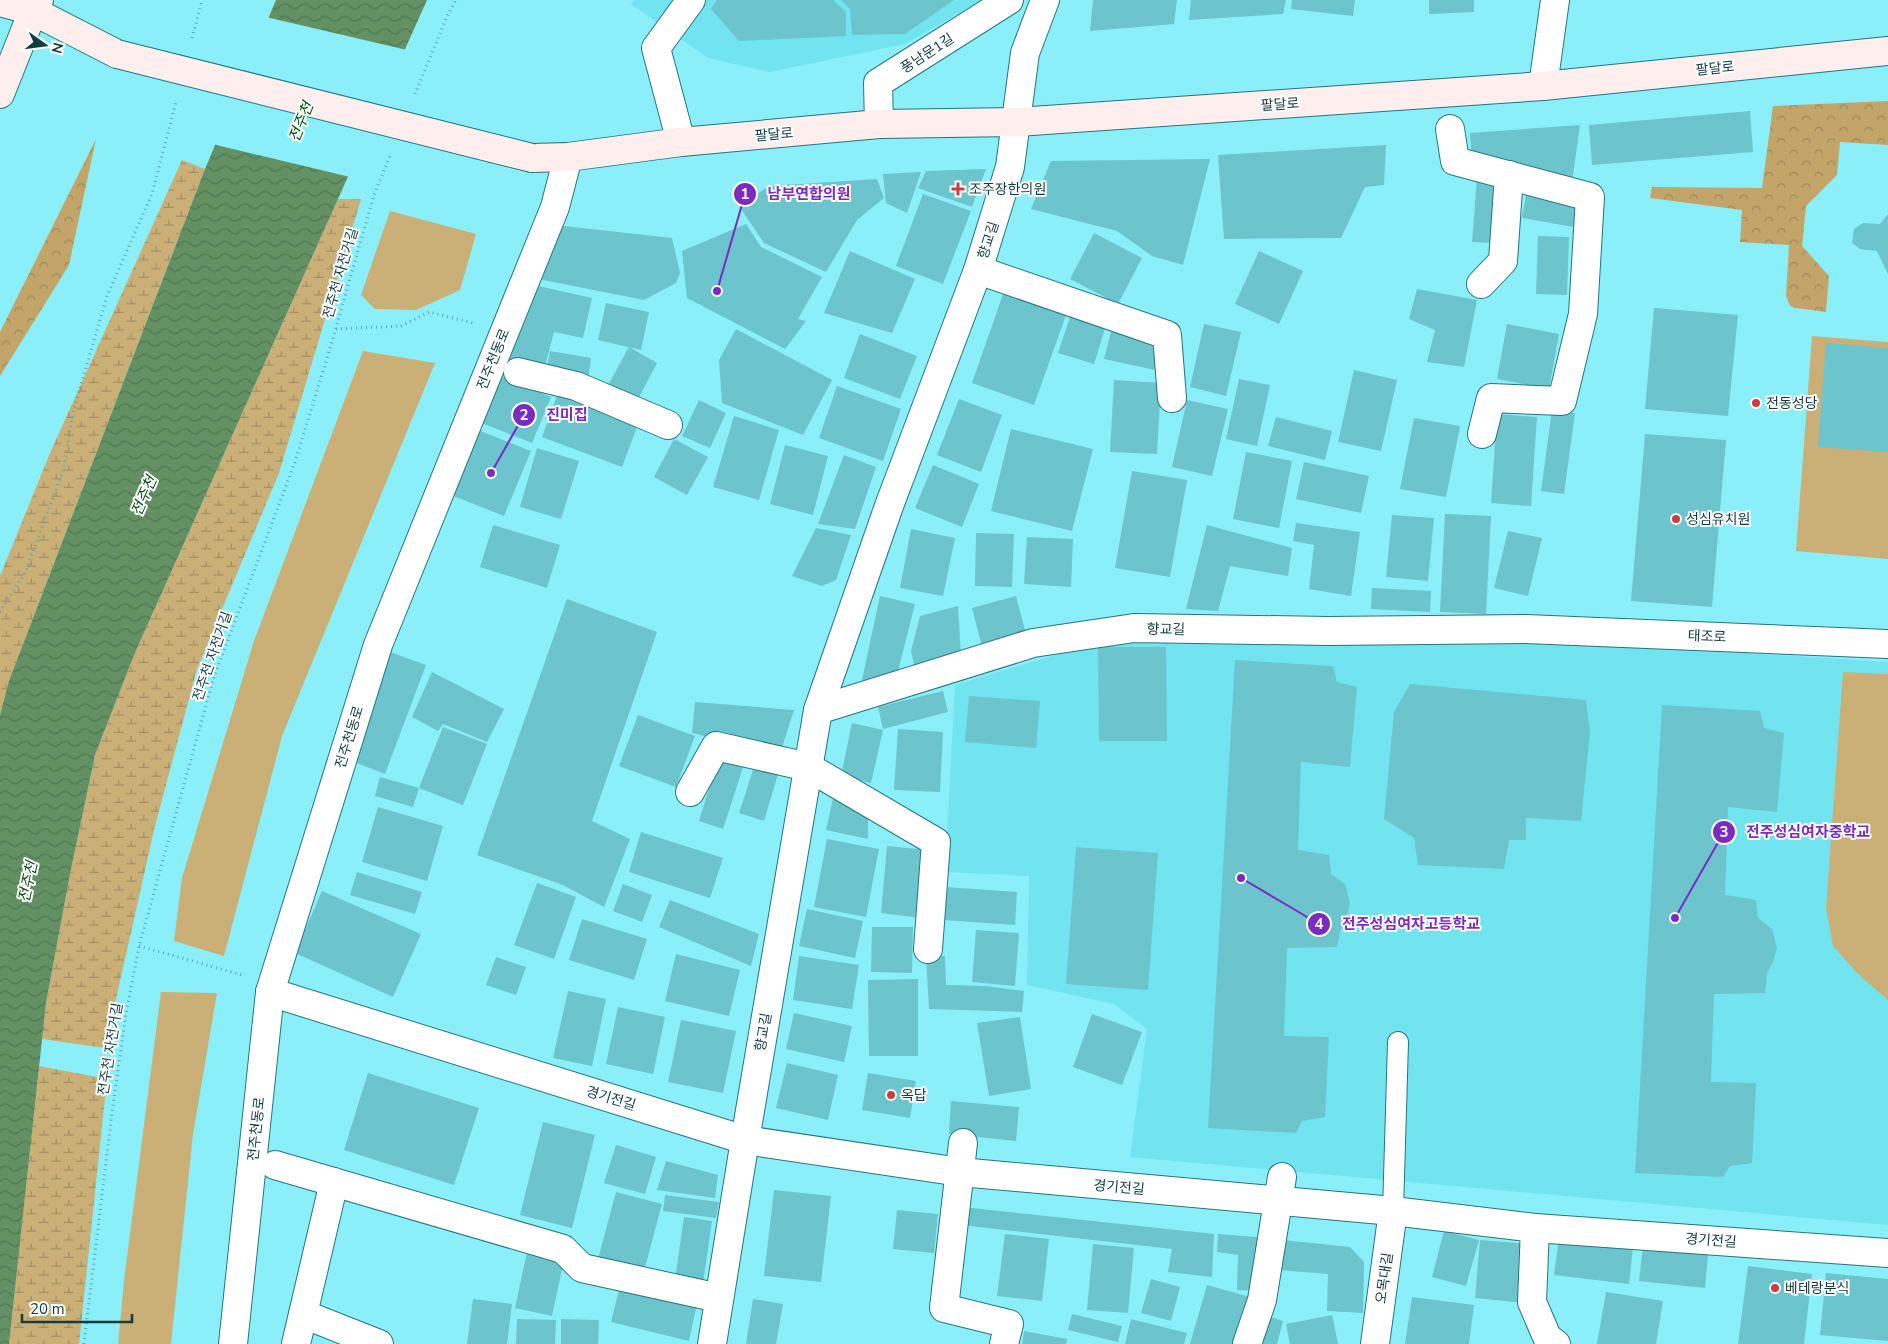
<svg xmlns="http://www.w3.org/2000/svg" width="1888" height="1344" viewBox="0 0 1888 1344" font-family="'Nunito Sans','Noto Sans KR',sans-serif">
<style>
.built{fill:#71e4f0}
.grass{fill:#caaf77}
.forest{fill:url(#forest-crowns)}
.wetland{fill:url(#wetland-marsh)}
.water{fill:url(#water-waves)}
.pier{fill:#8beffa}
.building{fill:#6cc4cd}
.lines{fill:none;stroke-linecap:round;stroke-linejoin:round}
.lane-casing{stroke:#25757d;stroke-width:22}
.street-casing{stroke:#25757d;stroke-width:30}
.secondary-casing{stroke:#25757d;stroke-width:30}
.path{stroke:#5aa7b0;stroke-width:3;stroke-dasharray:1 4;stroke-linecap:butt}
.lane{stroke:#fff;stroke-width:20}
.street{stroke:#fff;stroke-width:28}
.secondary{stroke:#feeeed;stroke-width:28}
.secondary-bridge-casing{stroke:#25757d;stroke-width:30;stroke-linecap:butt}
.secondary-bridge{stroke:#feeeed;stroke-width:28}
.poi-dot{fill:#cc3d3f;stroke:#fefefe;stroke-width:2}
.labels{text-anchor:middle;stroke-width:4;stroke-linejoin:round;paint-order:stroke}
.street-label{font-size:14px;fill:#113d41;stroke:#fefefe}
.poi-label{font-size:14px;fill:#113d41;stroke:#fefefe;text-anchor:start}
.water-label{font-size:15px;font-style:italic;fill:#044e0f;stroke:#fefefe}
.leader{fill:none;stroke:#7b2cbf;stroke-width:2}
.callout-dot{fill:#7b2cbf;stroke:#fefefe;stroke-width:2}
.mark-label{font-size:15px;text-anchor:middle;font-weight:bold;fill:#fff}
.callout-label{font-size:15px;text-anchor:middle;font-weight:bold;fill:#7b2cbf;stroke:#fefefe;stroke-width:4;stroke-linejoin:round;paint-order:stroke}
</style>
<defs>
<pattern id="forest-crowns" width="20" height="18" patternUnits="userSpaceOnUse" patternTransform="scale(1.25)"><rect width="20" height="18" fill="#c3a569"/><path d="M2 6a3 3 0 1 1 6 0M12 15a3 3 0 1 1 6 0" fill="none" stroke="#9d8858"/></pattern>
<pattern id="wetland-marsh" width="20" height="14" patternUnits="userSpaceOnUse" patternTransform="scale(1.25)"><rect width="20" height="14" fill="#caaf77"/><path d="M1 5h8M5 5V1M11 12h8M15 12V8" fill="none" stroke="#a39063"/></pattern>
<pattern id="water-waves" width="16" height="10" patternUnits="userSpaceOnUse" patternTransform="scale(1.25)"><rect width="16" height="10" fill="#639163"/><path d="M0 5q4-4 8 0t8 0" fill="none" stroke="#507853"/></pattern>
</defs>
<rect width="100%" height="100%" fill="#8beffa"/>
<!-- built -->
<g class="built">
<polygon points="634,0 982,0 905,44 770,72 708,58 631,4"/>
<polygon points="1115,637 1604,644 1888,662 1888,1225 1130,1157 1147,1029 1114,1004 1027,985 1029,876 945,872 955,685"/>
</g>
<!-- grass -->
<g class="grass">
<polygon points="390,211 476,234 460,290 416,310 375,309 361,295"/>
<polygon points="1812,336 1888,342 1888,559 1796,551"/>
<polygon points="363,351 435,363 282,736 224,956 174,941 182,878 254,641"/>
<polygon points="1843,672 1888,674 1888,1000 1858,974 1833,946 1826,908"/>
<polygon points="161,992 217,993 193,1134 171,1344 118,1344 124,1281"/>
</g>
<!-- forest -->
<g class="forest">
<polygon points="1888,101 1888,145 1840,142 1837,175 1806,206 1802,246 1829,276 1826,312 1796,308 1790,306 1786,296 1789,245 1740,242 1742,210 1650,198 1652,187 1762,188 1773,106"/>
<polygon points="96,139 69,265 0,376 0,332"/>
</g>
<!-- wetland -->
<g class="wetland">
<polygon points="182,160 205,169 9,681 0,715 0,576 50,453"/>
<polygon points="338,199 361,199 279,473 197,669 154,830 105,1048 42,1039 46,1003 70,874 95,755 134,655"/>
<polygon points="39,1066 107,1079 79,1344 9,1344"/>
</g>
<!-- water -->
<polygon class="water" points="276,0 427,0 134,655 95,755 70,874 46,1003 9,1344 0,1344 0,715 9,681 205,169"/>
<!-- pier -->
<polygon class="pier" points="266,17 407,50 350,177 212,144"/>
<!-- building -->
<g class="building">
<polygon points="717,0 833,0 846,12 846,36 739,41 711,9"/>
<polygon points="841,0 954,0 905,34 852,35 850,9"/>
<polygon points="1093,0 1177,0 1174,24 1090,31"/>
<polygon points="1191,0 1286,0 1283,14 1189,20"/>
<polygon points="1292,0 1355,0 1353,16 1291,9"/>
<polygon points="1429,0 1474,0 1474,12 1429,14"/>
<polygon points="1750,111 1753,152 1592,165 1589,125"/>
<polygon points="1580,125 1572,182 1472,160 1470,133"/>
<polygon points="1386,145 1384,185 1365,187 1341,238 1224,239 1218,155"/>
<polygon points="1210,159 1183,265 1152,256 1117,231 1031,209 1051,161"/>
<polygon points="986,169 972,207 918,188 926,171"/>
<polygon points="921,172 907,213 886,203 883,174"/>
<polygon points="1477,178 1496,180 1491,243 1472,242"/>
<polygon points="877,179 884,198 857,220 826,272 764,243 739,206 769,186"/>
<polygon points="923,194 971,211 943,284 896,266"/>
<polygon points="1526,195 1577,203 1573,227 1522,218"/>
<polygon points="1888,214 1888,274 1877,251 1860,249 1852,243 1854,229 1863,223 1880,224"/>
<polygon points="746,224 761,247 822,277 798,319 806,321 785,349 687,298 682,251"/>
<polygon points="555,225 672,238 680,273 676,283 644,300 538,279"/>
<polygon points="1094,233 1142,258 1118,304 1070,279"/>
<polygon points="1538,236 1569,237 1567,295 1536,294"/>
<polygon points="850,251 915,279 892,333 824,313"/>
<polygon points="1259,251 1303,271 1279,324 1235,304"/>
<polygon points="534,285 592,298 583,338 554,332 544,370 506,359"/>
<polygon points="1417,289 1477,300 1464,367 1427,362 1435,330 1409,319"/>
<polygon points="1003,294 1066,315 1034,405 972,383"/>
<polygon points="606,303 649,312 641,350 598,340"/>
<polygon points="1654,308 1738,315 1728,416 1645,409"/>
<polygon points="1072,311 1107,322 1094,364 1058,353"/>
<polygon points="1204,324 1241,332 1226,396 1190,387"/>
<polygon points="1507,324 1559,334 1549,389 1497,379"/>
<polygon points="1112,328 1162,339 1155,370 1104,359"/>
<polygon points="736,329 832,380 803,435 722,403 719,360"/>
<polygon points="860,334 917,356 900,399 844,378"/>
<polygon points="1826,343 1888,348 1888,452 1818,447"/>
<polygon points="629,347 657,363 636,403 607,387"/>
<polygon points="550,351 591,358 588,379 546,373"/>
<polygon points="1354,370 1397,380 1381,451 1338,442"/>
<polygon points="498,375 551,397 532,443 479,422"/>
<polygon points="1239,379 1270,385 1257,446 1226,439"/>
<polygon points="1114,380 1161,383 1157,454 1110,452"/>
<polygon points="837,386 901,409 883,461 819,438"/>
<polygon points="559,390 640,419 622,467 542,437"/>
<polygon points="959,399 1002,415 981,472 937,455"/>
<polygon points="699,400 726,413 710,448 682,436"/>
<polygon points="1187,400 1228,409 1212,476 1172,467"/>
<polygon points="1552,410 1575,413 1564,494 1541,491"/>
<polygon points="1497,414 1537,417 1531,506 1491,503"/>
<polygon points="734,416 779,430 759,500 713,487"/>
<polygon points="1276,417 1332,431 1325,460 1268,446"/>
<polygon points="1414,418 1460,426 1446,497 1400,489"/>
<polygon points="1011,429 1093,449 1072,531 991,511"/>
<polygon points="478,430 531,451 504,516 451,495"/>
<polygon points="1645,434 1726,440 1712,607 1631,601"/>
<polygon points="674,439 708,457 687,495 654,477"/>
<polygon points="785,445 828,456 813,515 770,504"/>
<polygon points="537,448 579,461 561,519 520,507"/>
<polygon points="1246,452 1292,461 1279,528 1233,519"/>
<polygon points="844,455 876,467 855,529 818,524"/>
<polygon points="1304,462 1369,476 1361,513 1296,499"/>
<polygon points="933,465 979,484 962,527 915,508"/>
<polygon points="1132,471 1187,480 1170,577 1115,568"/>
<polygon points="1445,514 1491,516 1486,614 1440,612"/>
<polygon points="1392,515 1434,518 1428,581 1386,577"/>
<polygon points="1296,523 1360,532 1351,596 1309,589 1314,545 1293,541"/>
<polygon points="493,525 560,545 547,588 480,567"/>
<polygon points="1207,525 1292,548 1288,576 1230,566 1218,611 1186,609"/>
<polygon points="816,528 851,535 836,580 822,586 792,576"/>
<polygon points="911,529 955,538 943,596 900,588"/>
<polygon points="1508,531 1542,538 1528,596 1494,588"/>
<polygon points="976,533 1014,534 1012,587 975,586"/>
<polygon points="1027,537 1073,539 1071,587 1024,584"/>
<polygon points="1372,588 1431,591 1430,612 1371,609"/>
<polygon points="880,596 915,604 896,679 862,680"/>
<polygon points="1016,596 1026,634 982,647 972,608"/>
<polygon points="567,599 657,632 592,821 630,839 604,907 563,885 477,855"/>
<polygon points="958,606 961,655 916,673 911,651 920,616"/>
<polygon points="1098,647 1166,647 1167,741 1099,741"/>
<polygon points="390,652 426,665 385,774 349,760"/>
<polygon points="1235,660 1333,666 1337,682 1357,687 1350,767 1301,762 1298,850 1329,855 1331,874 1345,884 1350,903 1347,917 1341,928 1337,947 1287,948 1284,1036 1329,1037 1325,1117 1302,1121 1296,1133 1208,1128"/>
<polygon points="432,672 504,709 487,742 443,724 438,731 412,717"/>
<polygon points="1410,684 1586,700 1590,732 1581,821 1526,818 1526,840 1509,840 1504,869 1418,865 1414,838 1384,819 1394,712"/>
<polygon points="943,691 948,712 883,729 878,707"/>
<polygon points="969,696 1040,701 1036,748 965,742"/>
<polygon points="695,702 794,710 780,754 692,733"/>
<polygon points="1662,705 1760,711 1764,728 1784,733 1777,812 1728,807 1725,895 1756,900 1758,918 1772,929 1777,948 1773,962 1767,973 1765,993 1714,994 1711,1082 1756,1083 1752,1163 1730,1166 1723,1177 1635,1173"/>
<polygon points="638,715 695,736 676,787 619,766"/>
<polygon points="852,723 883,730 871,783 841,776"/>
<polygon points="443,727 487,744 463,805 419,788"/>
<polygon points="898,729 943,732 940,792 894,790"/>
<polygon points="719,756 744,764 723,829 699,821"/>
<polygon points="755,764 779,771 764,821 739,813"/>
<polygon points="380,777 419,788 413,807 375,796"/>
<polygon points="834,794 868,806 868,839 826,830"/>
<polygon points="378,807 443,826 427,881 362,862"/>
<polygon points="641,832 723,858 710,898 629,872"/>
<polygon points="827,839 879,849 866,917 814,907"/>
<polygon points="887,846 928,850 921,918 881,913"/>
<polygon points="1076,847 1158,853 1148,990 1066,984"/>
<polygon points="357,872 422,892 415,914 350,895"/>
<polygon points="537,883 576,897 554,959 514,945"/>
<polygon points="623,884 652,895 642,922 613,911"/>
<polygon points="945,887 1017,892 1015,925 943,920"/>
<polygon points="322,891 421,934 393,997 295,953"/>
<polygon points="670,900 759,934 751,966 659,927"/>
<polygon points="807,909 863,921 855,958 799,946"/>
<polygon points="582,919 647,939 634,980 569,960"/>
<polygon points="872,927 913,927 912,973 871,972"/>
<polygon points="976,930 1019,933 1015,986 972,982"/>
<polygon points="676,954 740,970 729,1016 665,1001"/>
<polygon points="799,956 859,965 852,1009 793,1000"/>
<polygon points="926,956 945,956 946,985 985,986 1024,991 1022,1012 929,1009"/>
<polygon points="496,957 526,967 516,995 486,985"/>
<polygon points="918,979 918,1056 869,1056 868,980"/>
<polygon points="568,991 606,999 592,1066 553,1058"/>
<polygon points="618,1007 665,1017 653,1074 606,1064"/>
<polygon points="794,1013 852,1026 844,1062 786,1049"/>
<polygon points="1092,1014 1142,1032 1122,1085 1073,1067"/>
<polygon points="1020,1017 1031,1089 989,1096 977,1023"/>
<polygon points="681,1020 736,1031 723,1093 668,1082"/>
<polygon points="787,1063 838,1075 828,1120 776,1108"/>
<polygon points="368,1073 479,1108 454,1185 344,1150"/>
<polygon points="868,1073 916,1081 910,1118 862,1110"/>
<polygon points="951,1101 1019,1107 1016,1141 949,1134"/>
<polygon points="543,1122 595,1135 572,1228 520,1215"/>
<polygon points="616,1145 656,1157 645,1194 604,1183"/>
<polygon points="666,1161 718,1175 715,1198 657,1190"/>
<polygon points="774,1190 831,1196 821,1282 764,1276"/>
<polygon points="616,1192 662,1204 643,1275 597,1263"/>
<polygon points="665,1195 719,1202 716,1218 663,1211"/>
<polygon points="963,1207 1214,1234 1212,1277 1168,1272 1172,1249 962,1225"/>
<polygon points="897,1210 938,1214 934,1253 893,1249"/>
<polygon points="684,1217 712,1221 703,1283 675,1279"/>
<polygon points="1444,1231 1479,1240 1466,1286 1432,1277"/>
<polygon points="1005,1234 1049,1239 1042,1301 997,1296"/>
<polygon points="1218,1234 1268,1238 1259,1291 1237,1290 1238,1255 1217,1252"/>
<polygon points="1559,1238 1633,1247 1629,1284 1554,1275"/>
<polygon points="1283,1240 1350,1247 1364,1262 1363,1313 1327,1311 1328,1274 1279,1270"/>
<polygon points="1480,1240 1530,1244 1525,1303 1475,1298"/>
<polygon points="1093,1244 1134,1248 1128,1313 1087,1310"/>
<polygon points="1643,1247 1708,1254 1705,1288 1639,1281"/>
<polygon points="527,1252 564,1260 552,1316 515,1308"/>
<polygon points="1748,1266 1812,1274 1804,1344 1738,1344"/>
<polygon points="1826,1273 1888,1279 1888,1341 1820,1335"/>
<polygon points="1151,1279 1180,1287 1171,1321 1141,1313"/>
<polygon points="1207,1285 1250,1297 1237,1344 1190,1344"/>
<polygon points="620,1286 697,1304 689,1341 611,1322"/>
<polygon points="1606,1292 1663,1301 1656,1344 1597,1344"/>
<polygon points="1412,1297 1474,1305 1469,1344 1405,1344"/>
<polygon points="473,1299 512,1304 507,1344 467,1344"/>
<polygon points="753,1299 783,1304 776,1344 746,1344"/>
<polygon points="1072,1314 1122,1326 1118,1342 1068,1330"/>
<polygon points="1262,1314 1283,1321 1277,1344 1253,1344"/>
<polygon points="1332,1315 1338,1344 1290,1344 1286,1324"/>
<polygon points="517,1319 556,1320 555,1344 516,1344"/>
<polygon points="561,1319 599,1320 598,1344 561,1344"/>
<polygon points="1131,1319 1187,1333 1184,1344 1125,1344"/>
<polygon points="1024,1331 1067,1339 1066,1344 1022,1344"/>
</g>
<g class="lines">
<defs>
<polyline id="lane" points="1393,1211 1398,1042"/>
<g id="street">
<polyline points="1543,86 1555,0"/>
<polyline points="879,124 878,83 1009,0"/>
<polyline points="1450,129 1455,161 1590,197 1583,314 1562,401 1491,398 1482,434"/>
<polyline points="681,142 656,48 691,0"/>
<polyline points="978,270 1167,335 1172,398"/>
<polyline points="1481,284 1503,261 1509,175"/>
<polyline points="518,372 576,386 668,425"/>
<polyline points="818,710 1033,643 1134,628 1328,631 1526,629 1888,644"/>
<polyline points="690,792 716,746 808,767 936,842 928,949"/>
<polyline points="270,992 745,1140 960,1172 1393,1211 1535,1228 1888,1253"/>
<polyline points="963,1143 944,1308 1009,1324 1004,1344"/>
<polyline points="275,1165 563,1249 582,1268 719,1298"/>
<polyline points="1535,1228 1532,1302 1547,1337 1556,1344"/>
<polyline points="303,1314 379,1344"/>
<polyline points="233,1344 270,992 378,645 555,207 568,157"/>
<polyline points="296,1344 334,1182"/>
<polyline points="712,1344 745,1140 818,710 889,506 978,270 1010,167 1025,53 1045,0"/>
<polyline points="1247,1344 1262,1300 1282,1177"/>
<polyline points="1375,1344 1393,1211"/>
</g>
<g id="secondary">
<polyline points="0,2 33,11 117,54"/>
<polyline points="0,94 33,11 39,0"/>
<polyline points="532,158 568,157 681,142 879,124 1017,122 1543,86 1888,51"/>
</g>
</defs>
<!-- lane casing -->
<use href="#lane" class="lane-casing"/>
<!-- street casing -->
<use href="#street" class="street-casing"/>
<!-- secondary casing -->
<use href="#secondary" class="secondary-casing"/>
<!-- path -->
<g class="path">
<polyline points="192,38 202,0"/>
<polyline points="415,94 448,14 456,0"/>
<polyline points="336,329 401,326 429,312 473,323"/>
<polyline points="0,612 26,571 64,468 73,412 107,296 152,194 176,102"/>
<polyline points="139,946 242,975"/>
<polyline points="84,1344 112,1112 126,1014 139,946 214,677 295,462 331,345 374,195 390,156"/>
</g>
<!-- lane -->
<use href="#lane" class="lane"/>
<!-- street -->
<use href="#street" class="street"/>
<!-- secondary -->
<use href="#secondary" class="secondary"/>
<defs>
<polyline id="secondary-bridge" points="117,54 532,158"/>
</defs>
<!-- secondary-bridge casing -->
<use href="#secondary-bridge" class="secondary-bridge-casing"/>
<!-- secondary-bridge -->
<use href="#secondary-bridge" class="secondary-bridge"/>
</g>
<!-- markers -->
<g class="poi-dot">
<path d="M955.5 181.5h5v5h5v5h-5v5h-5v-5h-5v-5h5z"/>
<circle cx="1756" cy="403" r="5"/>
<circle cx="1676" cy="519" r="5"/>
<circle cx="891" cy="1095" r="5"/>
<circle cx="1775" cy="1288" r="5"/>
</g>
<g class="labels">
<!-- street labels -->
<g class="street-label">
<text transform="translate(927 53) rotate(-33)" y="5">풍남문1길</text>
<text transform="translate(1715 68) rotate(-6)" y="5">팔달로</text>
<text transform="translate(1280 104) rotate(-4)" y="5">팔달로</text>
<text transform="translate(774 134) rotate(-5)" y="5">팔달로</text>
<text transform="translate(988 240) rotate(-72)" y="5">향교길</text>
<text transform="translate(340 273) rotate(-74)" y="5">전주천 자전거길</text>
<text transform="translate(493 359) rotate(-68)" y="5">전주천동로</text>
<text transform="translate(1166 629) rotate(1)" y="5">향교길</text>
<text transform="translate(1707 636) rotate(2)" y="5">태조로</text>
<text transform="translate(212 656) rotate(-71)" y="5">전주천 자전거길</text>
<text transform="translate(349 737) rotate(-73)" y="5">전주천동로</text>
<text transform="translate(763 1032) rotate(-80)" y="5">향교길</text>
<text transform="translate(110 1049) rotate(-81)" y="5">전주천 자전거길</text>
<text transform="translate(611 1098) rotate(17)" y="5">경기전길</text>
<text transform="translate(256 1129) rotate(-84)" y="5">전주천동로</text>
<text transform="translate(1119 1187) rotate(5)" y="5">경기전길</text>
<text transform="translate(1711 1240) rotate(4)" y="5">경기전길</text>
<text transform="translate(1384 1278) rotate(-82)" y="5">오목대길</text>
</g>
<!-- poi labels -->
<g class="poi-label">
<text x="969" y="194">조주장한의원</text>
<text x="1766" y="408">전동성당</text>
<text x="1686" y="524">성심유치원</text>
<text x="901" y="1100">옥답</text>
<text x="1785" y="1293">베테랑분식</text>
</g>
<!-- water labels -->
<g class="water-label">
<text transform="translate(301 122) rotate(-68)" y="5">전주천</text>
<text transform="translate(144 496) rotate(-66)" y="5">전주천</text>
<text transform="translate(28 882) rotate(-78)" y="5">전주천</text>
</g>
</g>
<!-- callouts -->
<path class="leader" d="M717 291L745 194M491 473L524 415M1675 918L1724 832M1241 878L1319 924"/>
<g class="callout-dot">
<circle cx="717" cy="291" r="5"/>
<circle cx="491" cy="473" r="5"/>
<circle cx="1675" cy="918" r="5"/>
<circle cx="1241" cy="878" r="5"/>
<circle cx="745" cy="194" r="12"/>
<circle cx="524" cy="415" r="12"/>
<circle cx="1724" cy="832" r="12"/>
<circle cx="1319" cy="924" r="12"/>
</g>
<g class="mark-label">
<text x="745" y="199">1</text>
<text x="524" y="420">2</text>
<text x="1724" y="837">3</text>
<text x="1319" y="929">4</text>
</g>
<g class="callout-label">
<text x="809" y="199">남부연합의원</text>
<text x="567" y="420">진미집</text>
<text x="1808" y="837">전주성심여자중학교</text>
<text x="1411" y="929">전주성심여자고등학교</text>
</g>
<!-- north arrow -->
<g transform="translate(45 45) rotate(104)" stroke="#fefefe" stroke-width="4" paint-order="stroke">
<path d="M0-4L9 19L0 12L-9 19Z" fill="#113d41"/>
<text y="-8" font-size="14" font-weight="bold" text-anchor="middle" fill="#113d41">N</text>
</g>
<!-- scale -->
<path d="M22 1314v8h110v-8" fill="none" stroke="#113d41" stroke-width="2.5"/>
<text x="30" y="1314" font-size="15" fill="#113d41" stroke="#fefefe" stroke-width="4" paint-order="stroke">20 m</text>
</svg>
